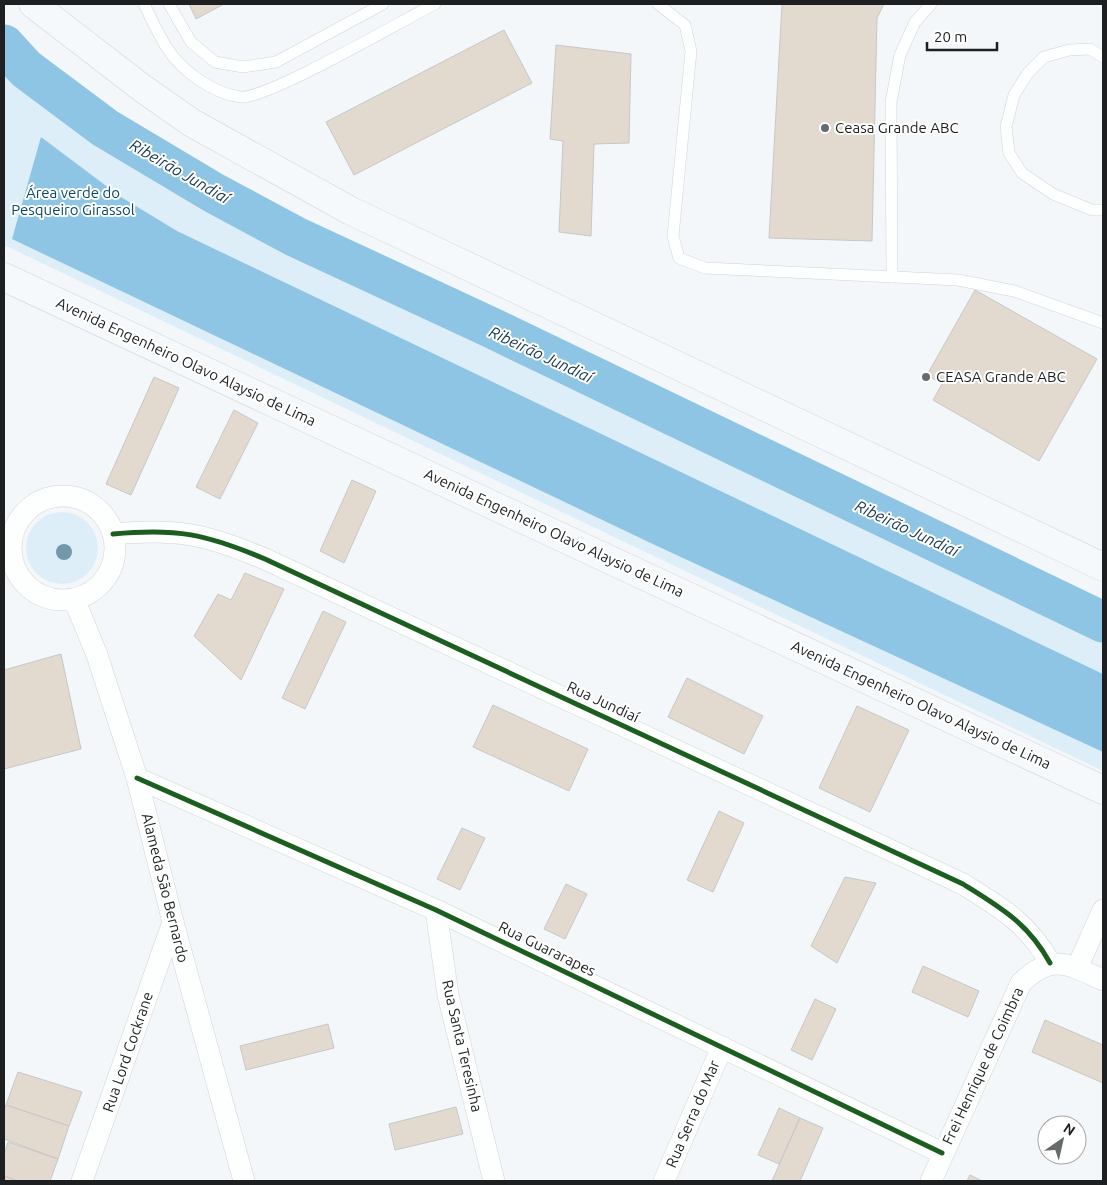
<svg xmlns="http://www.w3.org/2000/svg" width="1107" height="1185" viewBox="0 0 1107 1185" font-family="Ubuntu,sans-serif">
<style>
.green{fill:#ddeef9}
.water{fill:#8ec5e5}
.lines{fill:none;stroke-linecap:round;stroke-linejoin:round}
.river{stroke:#8ec5e5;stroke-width:41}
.building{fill:#e2dace;stroke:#c6c7c7}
.lane-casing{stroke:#d2d4d6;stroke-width:12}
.street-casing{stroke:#d2d4d6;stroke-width:22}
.secondary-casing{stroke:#d2d4d6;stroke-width:29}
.lane{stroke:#fdfefe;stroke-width:11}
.street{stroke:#fdfefe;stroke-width:21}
.secondary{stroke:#f6f9fb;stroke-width:28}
.cycleway-casing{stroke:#fff;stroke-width:8}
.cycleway{stroke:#1b5e20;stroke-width:5}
.tree{fill:#7297a9}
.poi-dot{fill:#686b6c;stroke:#fff;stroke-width:2}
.labels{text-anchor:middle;stroke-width:4;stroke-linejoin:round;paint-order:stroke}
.poi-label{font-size:15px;fill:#1d1f20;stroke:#fff;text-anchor:start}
.park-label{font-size:15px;fill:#074967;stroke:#fff}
.street-label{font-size:15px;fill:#1d1f20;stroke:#fff}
.water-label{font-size:16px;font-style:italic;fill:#14374a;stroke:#fff}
</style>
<rect width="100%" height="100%" fill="#f4f7f9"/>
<!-- green -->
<g class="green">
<polygon points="4,68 189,197 1103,637 1103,771 4,245"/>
<circle cx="62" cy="548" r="36"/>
</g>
<!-- water -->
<polygon class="water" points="41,137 121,197 177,231 1103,674 1103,752 657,546 12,239"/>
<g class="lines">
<!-- river -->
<polyline class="river" points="4,45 26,69 105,128 214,193 296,237 492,328 1103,622"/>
</g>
<!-- building -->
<g class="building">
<polygon points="189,4 224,4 196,19"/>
<polygon points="782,4 884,4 877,18 872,241 769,238"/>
<polygon points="504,30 532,83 354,175 326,122"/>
<polygon points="556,45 631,54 629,143 594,144 591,236 559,232 563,141 550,139"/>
<polygon points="975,290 1097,359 1039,461 933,400 942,384 927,375"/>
<polygon points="154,377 179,388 131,495 106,484"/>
<polygon points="234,410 258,423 220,499 196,487"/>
<polygon points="352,480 376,491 344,563 320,551"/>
<polygon points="245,573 284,589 241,680 194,636 218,594 231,600"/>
<polygon points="323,611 346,622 305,709 282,698"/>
<polygon points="61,654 81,749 4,769 4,670"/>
<polygon points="687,678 763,716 744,754 668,717"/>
<polygon points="493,705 588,749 569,791 473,747"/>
<polygon points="857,706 909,730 870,812 819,788"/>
<polygon points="719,811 744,823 713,892 687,880"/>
<polygon points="462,828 485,838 460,890 437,879"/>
<polygon points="845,877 876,883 837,963 811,946"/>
<polygon points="566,884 587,894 565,939 544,929"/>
<polygon points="923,966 979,991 968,1017 912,992"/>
<polygon points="815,999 836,1009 812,1060 791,1050"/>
<polygon points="1045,1020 1103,1045 1103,1083 1032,1052"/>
<polygon points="328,1024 334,1048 246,1070 240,1046"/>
<polygon points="18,1072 82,1092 69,1126 6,1105"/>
<polygon points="6,1105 69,1126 58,1159 4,1139 4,1111"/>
<polygon points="456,1107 463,1134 395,1150 389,1124"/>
<polygon points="779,1108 800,1118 779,1164 758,1155"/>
<polygon points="800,1118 823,1128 800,1181 772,1181"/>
<polygon points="8,1142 58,1159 50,1181 17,1181 4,1176 4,1155"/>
<polygon points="970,1175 982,1181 967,1181"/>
<polygon points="4,1176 17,1181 4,1181"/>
</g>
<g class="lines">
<defs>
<g id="lane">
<path d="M144,4C151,18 158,34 167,48C182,71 212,93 240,97C266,100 403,20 435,4"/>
<polyline points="169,4 191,42 215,62 243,67 276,62 383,4"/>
<polyline points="658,4 685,25 691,51 673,236 679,258 705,268 958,280 1014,291 1103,323"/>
<polyline points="1103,57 1090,49 1069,50 1044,57 1028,73 1014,95 1006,127 1009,153 1022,173 1053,194 1092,210 1103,210"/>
<polyline points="892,277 891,102 900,55 915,22 931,4"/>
</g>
<g id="street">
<circle cx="63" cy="548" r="52"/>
<path d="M113,534C177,528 206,534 265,559L963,884C1000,907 1028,923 1050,963"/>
<polyline points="74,599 97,655 137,778 173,922 244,1181"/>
<polyline points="137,778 436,910 942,1153"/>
<polyline points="436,910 448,995 494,1181"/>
<polyline points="1077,968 1103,910"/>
<polyline points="82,1181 173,922"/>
<polyline points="664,1181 722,1047"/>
<path d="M931,1181L1021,983C1052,953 1068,964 1103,980"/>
</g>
<g id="secondary">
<polyline points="33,4 142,88 192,123 351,211 1103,567"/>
<polyline points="4,277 1103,790"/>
</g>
</defs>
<!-- lane casing -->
<use href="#lane" class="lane-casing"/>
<!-- street casing -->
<use href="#street" class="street-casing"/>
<!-- secondary casing -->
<use href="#secondary" class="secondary-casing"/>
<!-- lane -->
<use href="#lane" class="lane"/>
<!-- street -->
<use href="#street" class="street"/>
<!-- secondary -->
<use href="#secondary" class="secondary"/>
<defs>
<g id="cycleway">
<path d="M113,534C177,528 206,534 265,559L963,884C1000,907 1028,923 1050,963"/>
<polyline points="137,778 436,910 942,1153"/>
</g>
</defs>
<!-- cycleway casing -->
<use href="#cycleway" class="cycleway-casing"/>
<!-- cycleway -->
<use href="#cycleway" class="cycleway"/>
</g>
<!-- trees -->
<circle class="tree" cx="64" cy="552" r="8"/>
<!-- markers -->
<g class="poi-dot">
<circle cx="825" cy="128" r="5"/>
<circle cx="926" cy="377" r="5"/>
</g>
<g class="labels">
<!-- poi labels -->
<g class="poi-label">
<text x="835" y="133">Ceasa Grande ABC</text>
<text x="936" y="382">CEASA Grande ABC</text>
</g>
<!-- park labels -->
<g class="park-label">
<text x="73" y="198">Área verde do<tspan x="73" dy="17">Pesqueiro Girassol</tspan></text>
</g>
<!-- street labels -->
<g class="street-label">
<text transform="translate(186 362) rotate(25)" y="5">Avenida Engenheiro Olavo Alaysio de Lima</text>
<text transform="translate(554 533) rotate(25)" y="5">Avenida Engenheiro Olavo Alaysio de Lima</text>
<text transform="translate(603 702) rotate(25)" y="5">Rua Jundiaí</text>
<text transform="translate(921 705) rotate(25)" y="5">Avenida Engenheiro Olavo Alaysio de Lima</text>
<text transform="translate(165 888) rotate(76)" y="5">Alameda São Bernardo</text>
<text transform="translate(547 949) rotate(26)" y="5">Rua Guararapes</text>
<text transform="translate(462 1046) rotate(77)" y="5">Rua Santa Teresinha</text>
<text transform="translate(128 1052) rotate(-71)" y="5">Rua Lord Cockrane</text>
<text transform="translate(983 1066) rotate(-65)" y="5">Frei Henrique de Coimbra</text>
<text transform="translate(693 1114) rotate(-67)" y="5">Rua Serra do Mar</text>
</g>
<!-- water labels -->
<g class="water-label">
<text transform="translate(180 171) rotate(30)" y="6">Ribeirão Jundiaí</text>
<text transform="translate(541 354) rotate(25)" y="6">Ribeirão Jundiaí</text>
<text transform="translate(907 528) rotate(25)" y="6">Ribeirão Jundiaí</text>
</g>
</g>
<!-- border -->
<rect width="1107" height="1185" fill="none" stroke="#1d1f20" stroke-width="10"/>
<!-- north arrow -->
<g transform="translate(1062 1140) rotate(34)"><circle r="24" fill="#ffffff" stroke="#a5a5a6"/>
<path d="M0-4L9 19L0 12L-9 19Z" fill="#686b6c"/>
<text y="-8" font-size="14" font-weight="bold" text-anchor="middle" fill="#1d1f20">N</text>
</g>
<!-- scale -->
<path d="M927 42v8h70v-8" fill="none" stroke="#1d1f20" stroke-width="2.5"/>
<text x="934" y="42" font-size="15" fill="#1d1f20" stroke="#ffffff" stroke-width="4" paint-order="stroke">20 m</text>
</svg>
